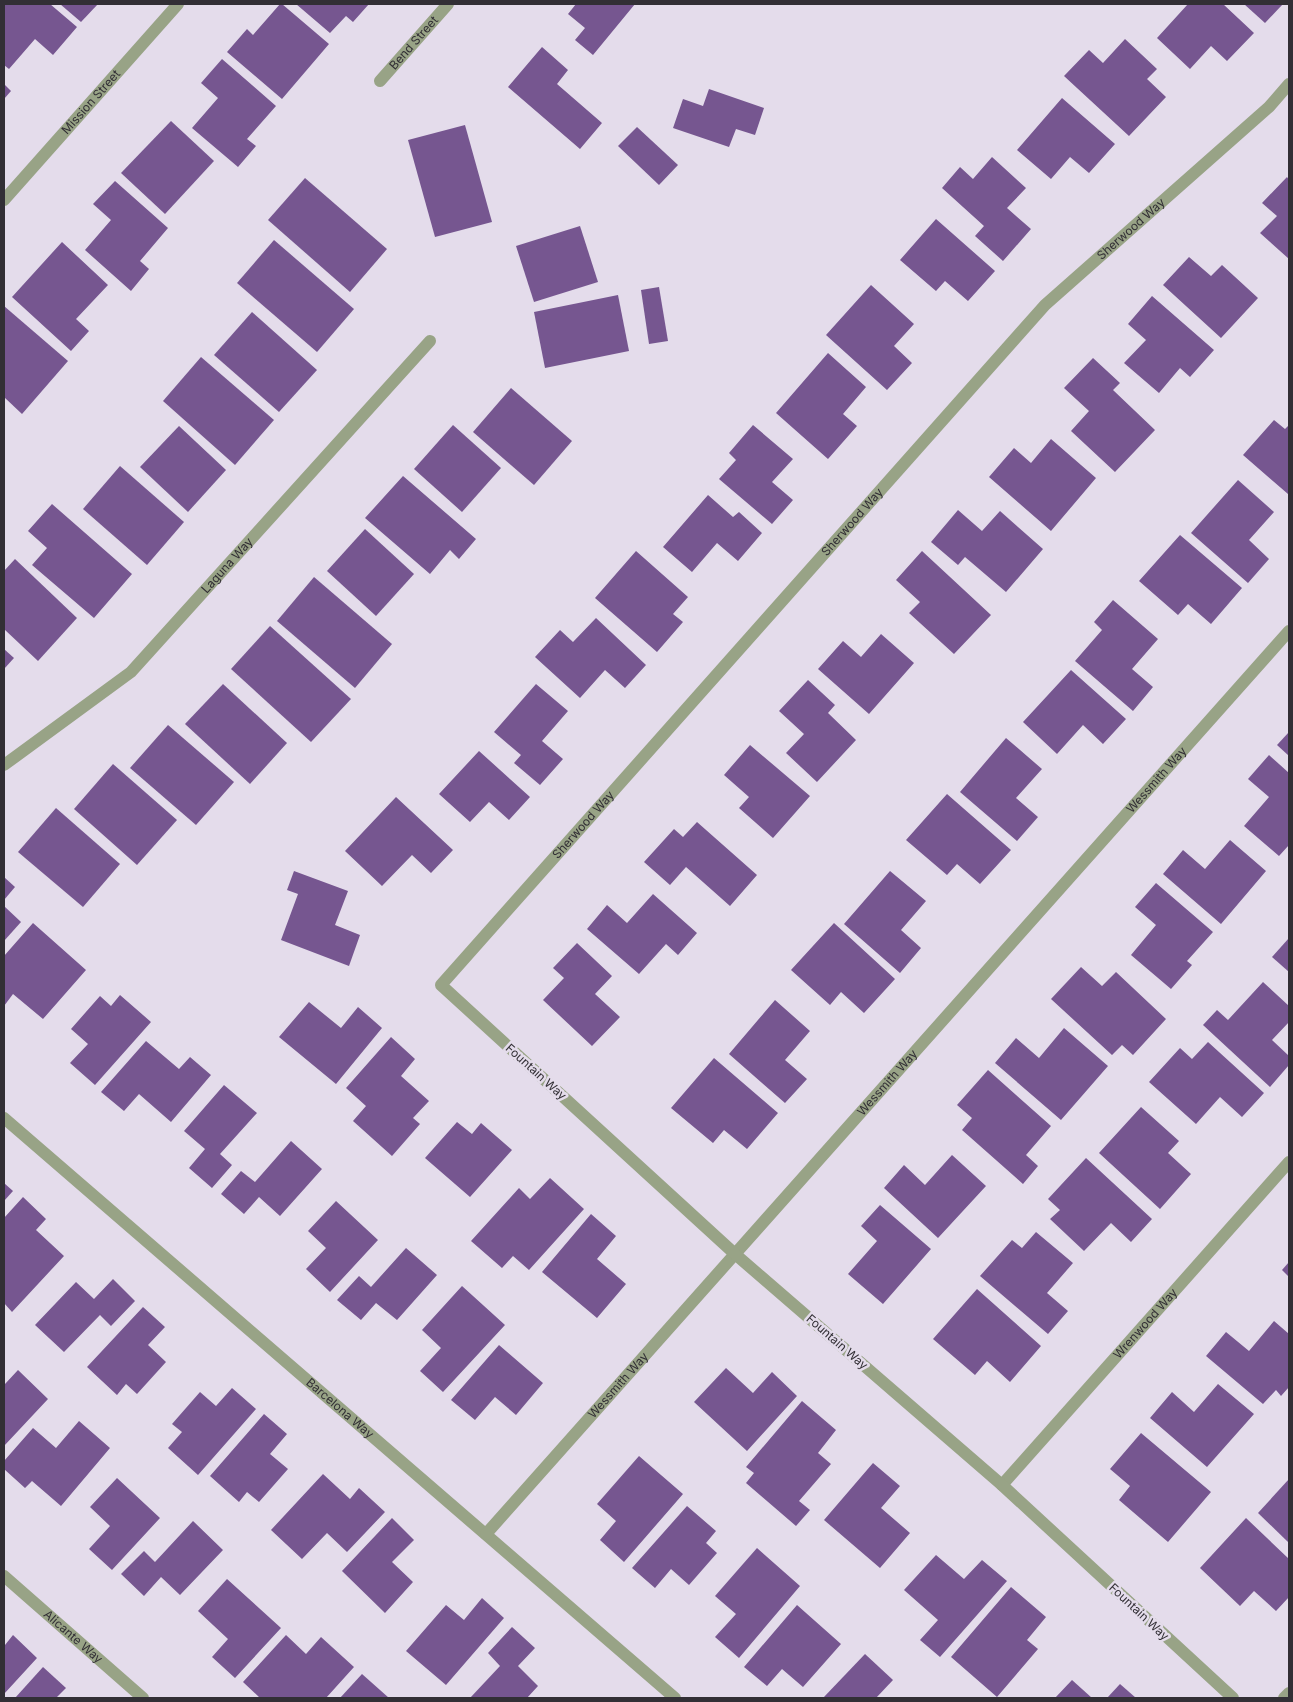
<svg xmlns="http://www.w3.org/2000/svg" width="1293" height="1702" viewBox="0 0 1293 1702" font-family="Inter,sans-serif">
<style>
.building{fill:#765690}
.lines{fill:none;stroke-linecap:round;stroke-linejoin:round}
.minor{stroke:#98a386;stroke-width:12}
.labels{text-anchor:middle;stroke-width:5;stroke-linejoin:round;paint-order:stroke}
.street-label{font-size:12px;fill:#322f35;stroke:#e4dceb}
</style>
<rect width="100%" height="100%" fill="#e4dceb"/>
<!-- building -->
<g class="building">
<polygon points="4,4 50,4 77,27 53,55 35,39 9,69 4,65"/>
<polygon points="60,4 98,4 81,22"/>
<polygon points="280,4 282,4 329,44 282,99 227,52 247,29 253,35"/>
<polygon points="296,4 369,4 353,22 346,16 330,33"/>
<polygon points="576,4 635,4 593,55 575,40 585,28 568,14"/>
<polygon points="1188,4 1223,4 1254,33 1227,61 1211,46 1190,69 1157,38"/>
<polygon points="1244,4 1283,4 1265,23"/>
<polygon points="1125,39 1157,69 1147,79 1166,97 1129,136 1064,76 1089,50 1103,63"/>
<polygon points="542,47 568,70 557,84 602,123 580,149 508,87"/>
<polygon points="222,59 276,106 247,139 256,146 238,167 192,128 218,98 201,83"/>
<polygon points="4,84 11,91 4,99"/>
<polygon points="709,89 764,108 755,135 736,129 729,147 673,128 683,99 703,106"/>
<polygon points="1062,98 1115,144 1089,173 1070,157 1051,179 1017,150"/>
<polygon points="171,121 214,161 165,214 121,173"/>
<polygon points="465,125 492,222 435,237 408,140"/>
<polygon points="637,127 678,165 659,185 618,146"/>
<polygon points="992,157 1026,188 1007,208 1031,229 1003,261 975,236 984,226 942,188 960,167 973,179"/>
<polygon points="1287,177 1289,180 1289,259 1260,233 1277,216 1262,203"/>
<polygon points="305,178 387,249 350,292 268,220"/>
<polygon points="115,181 168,228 140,261 149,269 131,291 85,250 111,220 93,204"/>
<polygon points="936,219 995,271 968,301 945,281 936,291 900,260"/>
<polygon points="580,226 598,282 534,302 516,246"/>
<polygon points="274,240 354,309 317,352 237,283"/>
<polygon points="62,242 108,285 76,319 89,331 71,351 12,297"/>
<polygon points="1189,257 1211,276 1222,265 1258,298 1221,338 1163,285"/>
<polygon points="871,285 914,324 894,346 912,363 887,390 826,335"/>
<polygon points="659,287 668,341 649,344 641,290"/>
<polygon points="618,295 629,351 545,368 534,312"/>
<polygon points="1152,296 1214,350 1190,377 1180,368 1159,393 1124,363 1146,340 1128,324"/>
<polygon points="4,306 68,361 22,414 4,397"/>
<polygon points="252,312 317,370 279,412 214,355"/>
<polygon points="828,353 866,387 843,414 857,426 828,459 776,413"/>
<polygon points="201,357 274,420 235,465 163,401"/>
<polygon points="1093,358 1120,383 1113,390 1155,430 1115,472 1071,431 1089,411 1064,388"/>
<polygon points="511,388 572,441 534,485 473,432"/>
<polygon points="1274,420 1285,429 1289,425 1288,494 1243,455"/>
<polygon points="453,425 501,468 462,512 414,469"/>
<polygon points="753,425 793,459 772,482 793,500 772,524 719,479 736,460 729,453"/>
<polygon points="179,426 226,470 188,512 140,467"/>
<polygon points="1051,439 1096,478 1051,531 989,477 1014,448 1031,463"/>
<polygon points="120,466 184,522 147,565 83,509"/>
<polygon points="403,476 476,539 459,559 450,550 430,574 365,518"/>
<polygon points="1238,480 1274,512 1249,540 1269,559 1248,583 1191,533"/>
<polygon points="708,495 733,517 739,512 762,533 738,561 717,543 692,572 663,547"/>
<polygon points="52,504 132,574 94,618 32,565 47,548 28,531"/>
<polygon points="958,510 982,531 1000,511 1043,549 1006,592 965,557 958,565 931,542"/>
<polygon points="365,529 414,574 376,616 327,571"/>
<polygon points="1180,535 1242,588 1211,624 1188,604 1178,615 1139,581"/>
<polygon points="636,551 688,597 673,614 683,622 657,652 595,598"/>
<polygon points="922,551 991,615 954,654 909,613 920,602 896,580"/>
<polygon points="15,559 77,618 38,661 4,629 4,571"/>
<polygon points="314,577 392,644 355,688 277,621"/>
<polygon points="1113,600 1158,639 1132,669 1153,687 1133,711 1075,661 1102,630 1094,622"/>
<polygon points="596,618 646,665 625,688 605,670 580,698 535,657 560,630 573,642"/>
<polygon points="270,626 351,699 311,742 231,669"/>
<polygon points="881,634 914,663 869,714 818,669 843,641 861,657"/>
<polygon points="4,649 14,658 4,669"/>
<polygon points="1071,670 1126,719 1103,744 1083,725 1057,754 1023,722"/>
<polygon points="808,680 835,705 828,713 856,740 817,782 786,753 804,734 779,711"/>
<polygon points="223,684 287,743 250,784 185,724"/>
<polygon points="536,684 568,711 542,741 563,759 540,785 514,763 521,755 494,732"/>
<polygon points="168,725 234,782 196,825 130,768"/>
<polygon points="1289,732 1289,756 1277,745"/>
<polygon points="1006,738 1042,769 1016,798 1038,817 1017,841 960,792"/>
<polygon points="750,745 810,796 773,838 739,808 749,797 724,775"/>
<polygon points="479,751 530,797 509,820 489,802 470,822 439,794"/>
<polygon points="1269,755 1289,773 1289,845 1279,856 1244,826 1269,797 1248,779"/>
<polygon points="113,764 177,820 137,865 74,809"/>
<polygon points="947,794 1011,850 980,884 957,864 947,875 906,840"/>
<polygon points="396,797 453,850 431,873 412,855 382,886 345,851"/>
<polygon points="56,808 120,864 83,907 18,852"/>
<polygon points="697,822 757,875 730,906 686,867 670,885 644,862 674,829 683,837"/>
<polygon points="1230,840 1266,871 1221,924 1163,874 1183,850 1205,869"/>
<polygon points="294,871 348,891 335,925 360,935 349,966 281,940 298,894 287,890"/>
<polygon points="890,871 926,901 901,930 921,948 900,973 844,924"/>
<polygon points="4,877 15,887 4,900"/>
<polygon points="1156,883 1213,932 1187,961 1192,965 1171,989 1131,955 1156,925 1135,907"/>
<polygon points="653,894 697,933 678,955 666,944 639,974 587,929 607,905 627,923"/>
<polygon points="4,906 21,922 4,941"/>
<polygon points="33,923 86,970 43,1019 13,994 4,1006 4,956"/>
<polygon points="834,923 895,979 864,1013 841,992 830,1005 791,970"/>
<polygon points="1289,938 1289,972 1272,957"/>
<polygon points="577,943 612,976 595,994 620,1017 592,1046 543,1000 564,978 553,968"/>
<polygon points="1081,967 1102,986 1116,972 1166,1019 1133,1055 1122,1045 1112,1055 1051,999"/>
<polygon points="1263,982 1289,1006 1289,1022 1272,1040 1289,1056 1289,1065 1270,1087 1203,1025 1217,1010 1228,1020"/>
<polygon points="120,995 151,1022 95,1085 70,1063 88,1044 71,1029 100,996 111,1006"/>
<polygon points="775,1000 810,1031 785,1060 807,1079 785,1103 729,1054"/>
<polygon points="309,1002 341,1028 358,1007 382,1028 336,1084 279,1037"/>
<polygon points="1064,1028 1108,1066 1061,1120 995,1063 1016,1038 1039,1058"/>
<polygon points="391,1037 415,1059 401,1076 429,1101 413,1118 420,1124 392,1156 353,1121 366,1106 346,1088"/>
<polygon points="146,1041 179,1069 190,1057 211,1075 171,1122 139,1094 124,1111 101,1092"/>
<polygon points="1208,1042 1264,1093 1242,1117 1220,1097 1196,1124 1149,1082 1180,1048 1192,1059"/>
<polygon points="714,1058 778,1113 747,1149 724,1130 713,1143 671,1108"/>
<polygon points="988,1070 1051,1126 1026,1155 1038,1166 1023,1184 962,1130 972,1118 957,1105"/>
<polygon points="224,1085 257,1113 220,1154 232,1165 212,1188 189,1168 205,1149 184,1131"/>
<polygon points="1141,1107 1179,1141 1168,1153 1191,1174 1160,1209 1099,1153"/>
<polygon points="457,1122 472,1134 481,1123 512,1150 470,1197 425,1158"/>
<polygon points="291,1141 322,1169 280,1216 259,1197 244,1214 221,1194 241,1171 255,1182"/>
<polygon points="952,1155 986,1186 938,1238 884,1188 904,1165 925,1185"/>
<polygon points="1086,1158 1152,1219 1131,1242 1111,1223 1084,1251 1050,1219 1060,1210 1048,1199"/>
<polygon points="550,1178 584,1209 529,1270 513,1256 502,1268 471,1241 519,1188 530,1199"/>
<polygon points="4,1183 13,1191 4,1201"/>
<polygon points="23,1197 46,1219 36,1230 64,1256 12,1312 4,1303 4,1261 5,1259 4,1257 4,1218"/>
<polygon points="336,1201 378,1240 330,1292 306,1269 326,1248 308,1231"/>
<polygon points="880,1205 931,1249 883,1304 848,1274 877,1241 861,1226"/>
<polygon points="591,1214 616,1236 597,1259 626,1284 597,1318 542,1272"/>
<polygon points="1036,1232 1073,1263 1047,1293 1068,1311 1048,1334 980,1276 1012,1240 1022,1248"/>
<polygon points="406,1248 437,1275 397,1320 376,1303 361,1320 337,1300 359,1276 371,1287"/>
<polygon points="1289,1262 1289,1277 1282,1270"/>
<polygon points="113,1279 135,1301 111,1326 100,1315 64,1352 35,1325 76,1282 94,1299"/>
<polygon points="462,1286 505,1325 443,1392 420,1371 441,1348 422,1330"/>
<polygon points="977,1289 1041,1346 1010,1382 987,1361 975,1375 933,1339"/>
<polygon points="143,1307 165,1327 148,1345 166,1362 137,1394 126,1384 117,1395 87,1367"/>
<polygon points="1274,1321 1289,1334 1289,1387 1281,1396 1276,1390 1263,1404 1206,1356 1226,1332 1249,1351"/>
<polygon points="499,1345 543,1383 516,1415 495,1397 475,1420 451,1400"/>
<polygon points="726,1368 753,1393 772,1372 797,1396 747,1451 694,1402"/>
<polygon points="18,1370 48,1399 4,1446 4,1383 5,1384"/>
<polygon points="1218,1384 1254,1414 1207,1467 1150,1418 1172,1392 1194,1412"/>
<polygon points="232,1388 256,1409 198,1475 168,1448 182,1432 172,1424 200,1392 216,1406"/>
<polygon points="802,1401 836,1430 818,1453 831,1464 799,1501 810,1510 796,1526 746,1483 754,1473 746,1467"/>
<polygon points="264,1414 287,1434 270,1454 288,1469 259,1502 247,1492 239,1502 210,1476"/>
<polygon points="79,1421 110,1448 61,1506 32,1481 25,1488 4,1469 4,1461 33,1428 56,1448"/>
<polygon points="1141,1433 1211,1492 1168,1542 1119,1500 1130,1486 1110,1469"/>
<polygon points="639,1456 683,1494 624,1562 600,1540 616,1521 597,1504"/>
<polygon points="873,1463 900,1486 881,1508 910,1533 880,1568 824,1520"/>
<polygon points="323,1474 350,1499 359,1488 385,1512 347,1552 327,1533 302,1559 271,1530"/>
<polygon points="117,1478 160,1518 112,1570 89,1549 110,1526 90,1507"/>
<polygon points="1289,1479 1289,1543 1258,1513"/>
<polygon points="687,1506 716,1531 706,1543 717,1553 689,1585 671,1569 655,1588 632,1568"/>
<polygon points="392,1518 414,1540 392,1562 413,1582 385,1613 342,1571"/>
<polygon points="1246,1518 1289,1559 1289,1597 1276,1611 1254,1591 1240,1606 1200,1568"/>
<polygon points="193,1521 223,1550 180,1595 161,1577 144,1596 121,1574 144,1551 155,1562"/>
<polygon points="757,1548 800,1586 739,1658 715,1637 736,1614 715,1596"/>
<polygon points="936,1555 964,1579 982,1560 1007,1581 940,1657 920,1640 938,1620 904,1590"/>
<polygon points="227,1579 281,1628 235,1678 212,1657 228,1639 198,1611"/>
<polygon points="1011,1587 1046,1617 1027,1640 1038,1649 997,1697 951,1657"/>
<polygon points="482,1598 504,1618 446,1685 406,1651 446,1605 464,1620"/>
<polygon points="797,1605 841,1644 803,1687 782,1669 767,1686 744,1667"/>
<polygon points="512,1627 535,1648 518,1666 538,1686 527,1698 470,1698 500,1666 488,1653"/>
<polygon points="13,1635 37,1658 4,1694 4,1644 5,1645"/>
<polygon points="286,1635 306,1654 321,1637 354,1667 326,1698 260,1698 243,1682"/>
<polygon points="865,1654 893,1680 876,1698 823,1698"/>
<polygon points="43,1667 66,1688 56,1698 15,1698"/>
<polygon points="362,1674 389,1698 340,1698"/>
<polygon points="1072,1680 1092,1698 1055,1698"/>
<polygon points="1120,1684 1136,1698 1107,1698"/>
</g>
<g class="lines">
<!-- minor -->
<g class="minor">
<path id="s1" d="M380,81L448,4"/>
<path id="s2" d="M4,200L178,4"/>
<path id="s3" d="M4,765L131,672L430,341"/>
<path id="s4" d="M4,1118L675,1698"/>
<path id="s5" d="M1002,1485L1289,1162"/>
<path id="s6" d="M486,1534L1289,631"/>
<path id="s7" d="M4,1576L143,1698"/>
<path id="s8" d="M1233,1698L1002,1485L735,1254L441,985L1045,305L1269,107L1289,84"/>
<polyline points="1284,1698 1289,1693"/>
</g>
</g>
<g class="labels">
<!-- street labels -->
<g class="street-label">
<text dy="4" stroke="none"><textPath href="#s1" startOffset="51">Bend Street</textPath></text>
<text dy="4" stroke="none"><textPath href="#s2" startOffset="131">Mission Street</textPath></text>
<text dy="4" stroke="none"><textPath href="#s8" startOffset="2090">Sherwood Way</textPath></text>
<text dy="4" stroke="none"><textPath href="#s8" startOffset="1685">Sherwood Way</textPath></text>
<text dy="4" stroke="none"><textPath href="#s3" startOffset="301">Laguna Way</textPath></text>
<text dy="4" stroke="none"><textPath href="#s6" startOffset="1009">Wessmith Way</textPath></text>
<text dy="4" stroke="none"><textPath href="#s8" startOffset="1280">Sherwood Way</textPath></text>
<text transform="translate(536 1072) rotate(42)" y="4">Fountain Way</text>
<text dy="4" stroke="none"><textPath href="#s6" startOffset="604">Wessmith Way</textPath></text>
<text dy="4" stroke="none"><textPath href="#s5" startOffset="216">Wrenwood Way</textPath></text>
<text transform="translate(837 1342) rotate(41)" y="4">Fountain Way</text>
<text dy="4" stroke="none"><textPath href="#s6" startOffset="199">Wessmith Way</textPath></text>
<text dy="4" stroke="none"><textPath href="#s4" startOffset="444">Barcelona Way</textPath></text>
<text transform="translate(1139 1612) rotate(43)" y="4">Fountain Way</text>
<text dy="4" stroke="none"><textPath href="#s7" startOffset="92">Alicante Way</textPath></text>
</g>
</g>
<!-- border -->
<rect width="1293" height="1702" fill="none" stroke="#322f35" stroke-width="10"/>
</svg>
